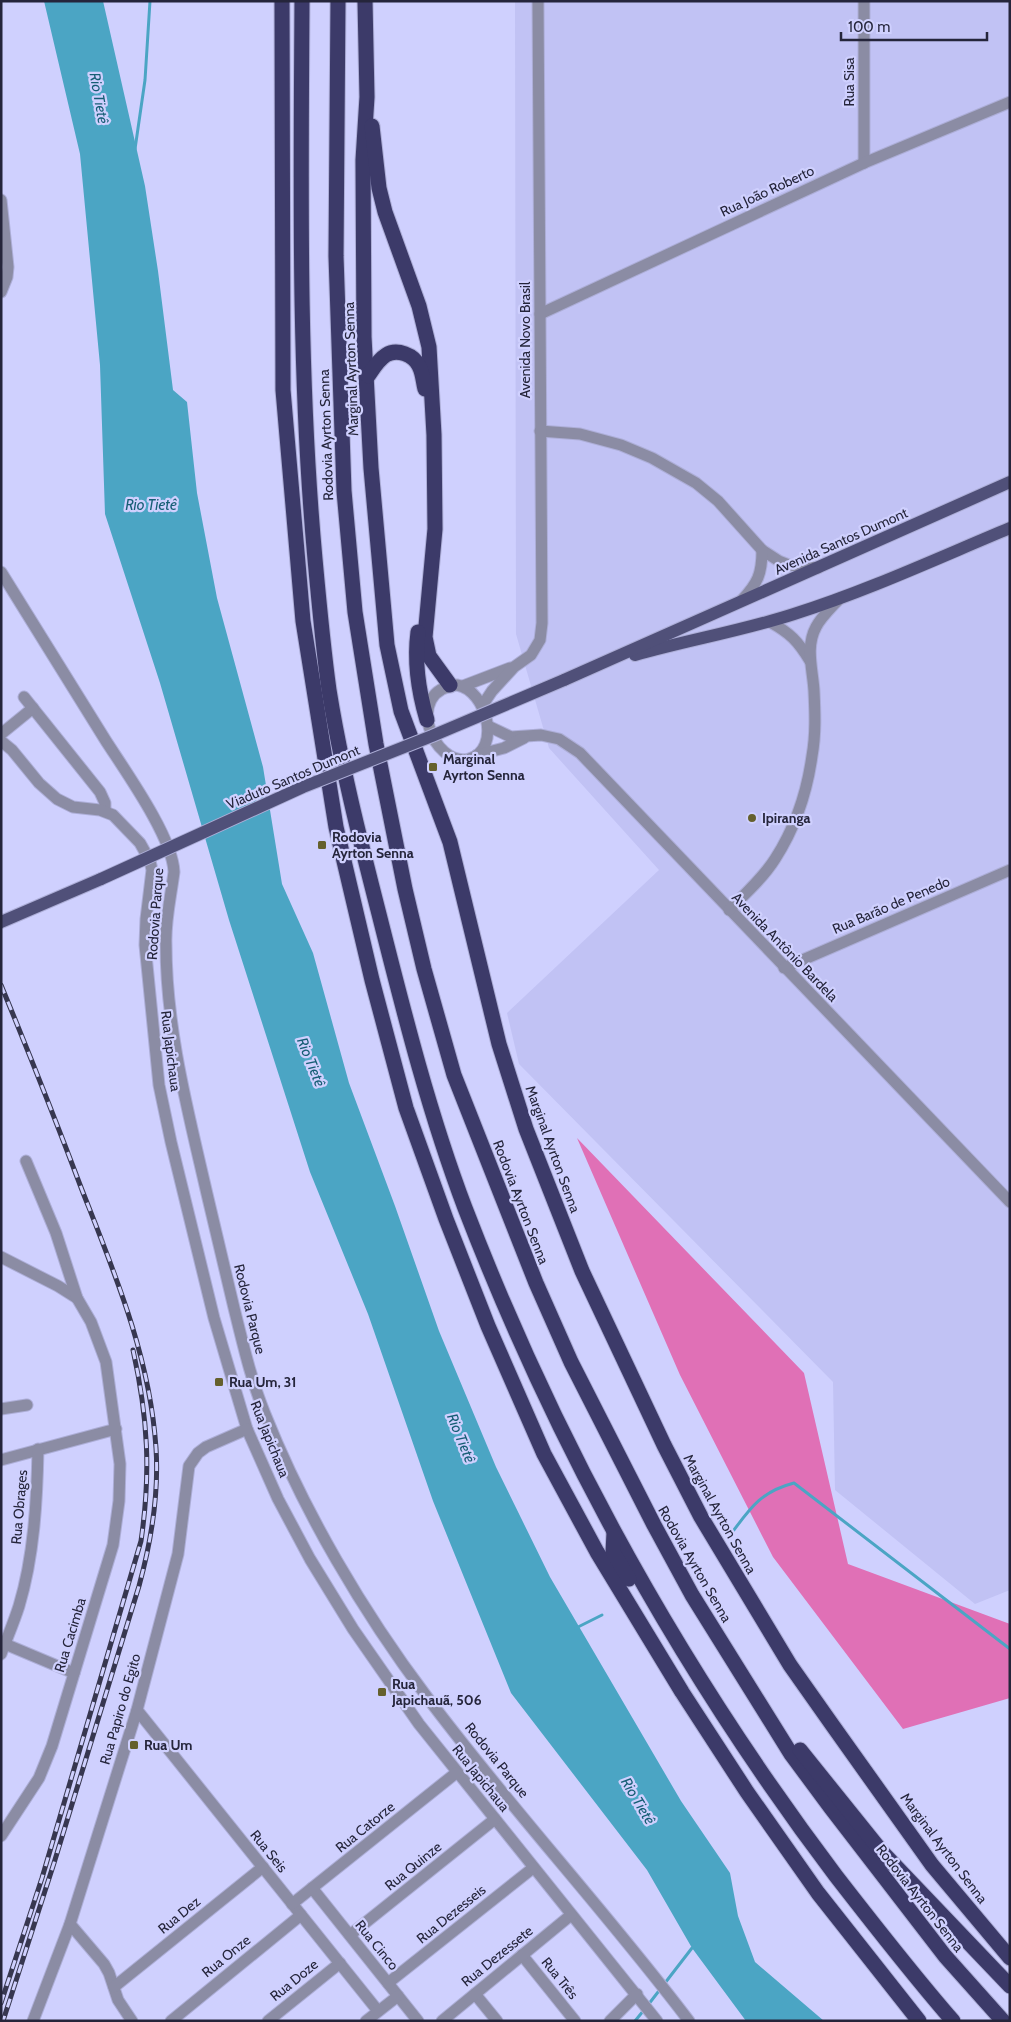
<svg xmlns="http://www.w3.org/2000/svg" width="1011" height="2022" viewBox="0 0 1011 2022" font-family="Cabin,sans-serif">
<style>
.built{fill:#c1c2f4}
.forest{fill:#e070b6}
.water{fill:#4ba5c4}
.lines{fill:none;stroke-linecap:round;stroke-linejoin:round}
.stream{stroke:#4ba5c4;stroke-width:3}
.minor-casing{stroke:#adaed7;stroke-width:13}
.major-casing{stroke:#adaed7;stroke-width:14}
.highway-casing{stroke:#adaed7;stroke-width:17}
.minor{stroke:#8b8ca4;stroke-width:11}
.major{stroke:#505079;stroke-width:12}
.highway{stroke:#3c3a69;stroke-width:15}
.rail-casing{stroke:#373750;stroke-width:5}
.rail{stroke:#cfd0fe;stroke-width:3;stroke-dasharray:9;stroke-linecap:butt}
.major-bridge-casing{stroke:#adaed7;stroke-width:14;stroke-linecap:butt}
.major-bridge{stroke:#505079;stroke-width:12}
.poi-dot{fill:#65602d;stroke:#cfd0fe;stroke-width:2}
.labels{text-anchor:middle;stroke-width:4.5;stroke-linejoin:round;paint-order:stroke}
.street-label{font-size:14px;fill:#25253b;stroke:#cfd0fe}
.poi-label{font-size:14px;font-weight:bold;fill:#25253b;stroke:#cfd0fe;text-anchor:start}
.water-label{font-size:15px;font-style:italic;fill:#165e75;stroke:#cfd0fe}
</style>
<rect width="100%" height="100%" fill="#cfd0fe"/>
<!-- built -->
<polygon class="built" points="515,1 1010,1 1010,1590 975,1604 835,1490 833,1382 519,1064 507,1013 659,870 549,748 516,634"/>
<!-- forest -->
<polygon class="forest" points="577,1138 804,1373 848,1564 1010,1624 1010,1698 903,1729 773,1557 680,1375"/>
<!-- water -->
<polygon class="water" points="44,1 103,1 145,186 158,271 173,390 187,402 197,493 217,598 263,767 282,884 313,953 349,1083 395,1206 439,1331 496,1467 550,1577 681,1801 730,1873 738,1916 755,1962 824,2021 746,2021 692,1948 647,1870 511,1693 433,1501 368,1314 310,1172 229,920 160,683 105,514 100,365 80,154"/>
<g class="lines">
<!-- stream -->
<g class="stream">
<polyline points="135,149 145,80 150,1"/>
<path d="M728,1538C749,1510 759,1492 794,1483L1010,1649"/>
<polyline points="576,1628 602,1615"/>
<polyline points="648,2005 692,1948"/>
<polyline points="635,2021 644,2010"/>
</g>
<defs>
<g id="minor">
<polyline points="864,1 864,163"/>
<polyline points="1,200 8,267 7,277 1,292"/>
<polyline points="540,314 864,163 1010,102"/>
<polyline points="540,431 580,434 621,445 652,458 696,483 718,501 762,550 779,561 789,565 818,568"/>
<path d="M1,572C36,628 71,685 106,741C126,772 173,838 174,872C171,896 165,920 166,944C166,1029 188,1111 207,1194C216,1232 225,1270 234,1308C243,1344 251,1380 265,1414C304,1512 363,1612 427,1697C510,1808 605,1910 689,2021"/>
<path d="M741,601C758,583 762,574 762,550"/>
<path d="M770,622C790,633 798,641 810,661"/>
<path d="M457,685C487,690 502,750 469,759C433,768 403,690 457,685Z"/>
<polyline points="463,686 510,668"/>
<polyline points="24,697 100,792 105,803 105,811"/>
<polyline points="482,706 492,691 514,667 531,655 540,640 542,623 538,1"/>
<polyline points="488,726 511,737 541,735 559,739 580,753 1010,1202"/>
<polyline points="1,734 33,708"/>
<polyline points="1,741 12,750 39,783 57,799 73,807 100,810 113,815 140,843 150,861 152,870 146,919 145,945 159,1085 171,1142 214,1318 247,1429 278,1499 310,1559 353,1629 419,1724 657,2021"/>
<polyline points="477,755 504,748 524,738"/>
<path d="M729,910C745,894 763,878 775,859C795,828 807,792 812,756C816,734 815,712 814,691C813,671 805,647 816,627C821,617 832,607 840,598"/>
<polyline points="784,968 1010,870"/>
<polyline points="1,1257 58,1286 77,1298"/>
<polyline points="1,1409 27,1405"/>
<polyline points="1,1460 116,1429"/>
<polyline points="5,1644 74,1673"/>
<path d="M1,1654C7,1638 14,1622 19,1606C34,1556 37,1501 38,1449"/>
<polyline points="137,1710 378,2011"/>
<polyline points="1,1836 39,1778 52,1746 113,1545 119,1501 120,1464 106,1362 91,1322 77,1298 56,1233 26,1161"/>
<polyline points="312,1888 418,2021"/>
<polyline points="292,1904 456,1773"/>
<polyline points="70,1924 104,1964 109,1973 118,2000 132,2021"/>
<polyline points="350,1935 495,1819"/>
<polyline points="522,1955 575,2021"/>
<polyline points="388,1983 533,1868"/>
<polyline points="114,1987 263,1867"/>
<polyline points="475,1994 497,2021"/>
<polyline points="33,2021 70,1924 137,1710 178,1554 189,1466 198,1453 206,1447 247,1429"/>
<polyline points="171,2021 301,1915"/>
<polyline points="268,2021 340,1963"/>
<polyline points="366,2021 398,1996"/>
<polyline points="442,2021 571,1915"/>
<polyline points="610,2021 637,1994"/>
</g>
<g id="major">
<path d="M635,655C687,640 742,631 794,614C867,591 938,558 1010,528"/>
<polyline points="564,680 1010,482"/>
<polyline points="1,922 101,879"/>
</g>
<g id="highway">
<polyline points="282,1 283,390 303,621 336,827 372,980 406,1108 446,1219 488,1326 544,1454 597,1552 682,1692 747,1792 818,1893 919,2021"/>
<path d="M302,1C301,187 298,374 315,559C319,603 323,647 329,690C341,765 360,840 379,914C404,1013 429,1113 465,1208C557,1447 682,1672 836,1876C874,1925 912,1974 953,2021"/>
<polyline points="338,1 336,256 344,491 355,612 376,744 405,889 424,969 454,1075 536,1283 571,1362 654,1525 692,1595 791,1754 831,1808 945,1956 1003,2021"/>
<polyline points="365,1 367,97 363,160 364,337 371,468 387,645 401,711 450,842 499,1044 526,1129 582,1271 664,1445 701,1517 790,1665 833,1726 932,1865 1010,1958"/>
<polyline points="372,126 379,188 385,212 419,306 429,347 434,435 435,529 425,637 429,656 450,685"/>
<path d="M368,376C373,369 378,360 386,355C397,348 414,355 419,366C423,373 423,382 425,389"/>
<path d="M418,632C414,663 418,690 427,720"/>
<polyline points="614,1533 613,1552 629,1579"/>
<polyline points="800,1750 882,1852 1010,1986"/>
</g>
</defs>
<!-- minor casing -->
<use href="#minor" class="minor-casing"/>
<!-- major casing -->
<use href="#major" class="major-casing"/>
<!-- highway casing -->
<use href="#highway" class="highway-casing"/>
<!-- minor -->
<use href="#minor" class="minor"/>
<!-- major -->
<use href="#major" class="major"/>
<!-- highway -->
<use href="#highway" class="highway"/>
<defs>
<g id="rail">
<path d="M1,985C29,1053 56,1121 82,1190C115,1274 150,1357 156,1448C159,1494 151,1542 139,1586L54,1863L3,2021"/>
<path d="M1,2003L42,1878L141,1541C151,1472 148,1418 133,1350"/>
</g>
</defs>
<!-- rail casing -->
<use href="#rail" class="rail-casing"/>
<!-- rail -->
<use href="#rail" class="rail"/>
<defs>
<polyline id="major-bridge" points="101,879 303,787 432,736 564,680"/>
</defs>
<!-- major-bridge casing -->
<use href="#major-bridge" class="major-bridge-casing"/>
<!-- major-bridge -->
<use href="#major-bridge" class="major-bridge"/>
</g>
<!-- markers -->
<g class="poi-dot">
<rect x="428" y="762" width="10" height="10" rx="2.5"/>
<circle cx="752" cy="818" r="5"/>
<rect x="317" y="840" width="10" height="10" rx="2.5"/>
<rect x="214" y="1377" width="10" height="10" rx="2.5"/>
<rect x="377" y="1687" width="10" height="10" rx="2.5"/>
<rect x="129" y="1740" width="10" height="10" rx="2.5"/>
</g>
<g class="labels">
<!-- street labels -->
<g class="street-label">
<text transform="translate(849 82) rotate(-90)" y="5">Rua Sisa</text>
<text transform="translate(767 191) rotate(-25)" y="5">Rua João Roberto</text>
<text transform="translate(525 340) rotate(-90)" y="5">Avenida Novo Brasil</text>
<text transform="translate(351 369) rotate(-92)" y="5">Marginal Ayrton Senna</text>
<text transform="translate(326 435) rotate(-92)" y="5">Rodovia Ayrton Senna</text>
<text transform="translate(841 541) rotate(-24)" y="5">Avenida Santos Dumont</text>
<text transform="translate(293 777) rotate(-23)" y="5">Viaduto Santos Dumont</text>
<text transform="translate(891 905) rotate(-23)" y="5">Rua Barão de Penedo</text>
<text transform="translate(155 914) rotate(-86)" y="5">Rodovia Parque</text>
<text transform="translate(785 947) rotate(46)" y="5">Avenida Antônio Bardela</text>
<text transform="translate(171 1051) rotate(83)" y="5">Rua Japichaua</text>
<text transform="translate(553 1149) rotate(70)" y="5">Marginal Ayrton Senna</text>
<text transform="translate(521 1202) rotate(69)" y="5">Rodovia Ayrton Senna</text>
<text transform="translate(250 1309) rotate(76)" y="5">Rodovia Parque</text>
<text transform="translate(270 1439) rotate(68)" y="5">Rua Japichaua</text>
<text transform="translate(19 1507) rotate(-85)" y="5">Rua Obrages</text>
<text transform="translate(720 1514) rotate(61)" y="5">Marginal Ayrton Senna</text>
<text transform="translate(695 1564) rotate(60)" y="5">Rodovia Ayrton Senna</text>
<text transform="translate(70 1635) rotate(-73)" y="5">Rua Cacimba</text>
<text transform="translate(120 1709) rotate(-74)" y="5">Rua Papiro do Egito</text>
<text transform="translate(497 1760) rotate(51)" y="5">Rodovia Parque</text>
<text transform="translate(481 1778) rotate(51)" y="5">Rua Japichaua</text>
<text transform="translate(365 1827) rotate(-39)" y="5">Rua Catorze</text>
<text transform="translate(944 1848) rotate(53)" y="5">Marginal Ayrton Senna</text>
<text transform="translate(269 1851) rotate(51)" y="5">Rua Seis</text>
<text transform="translate(413 1866) rotate(-39)" y="5">Rua Quinze</text>
<text transform="translate(920 1898) rotate(52)" y="5">Rodovia Ayrton Senna</text>
<text transform="translate(451 1914) rotate(-39)" y="5">Rua Dezesseis</text>
<text transform="translate(179 1915) rotate(-39)" y="5">Rua Dez</text>
<text transform="translate(377 1945) rotate(51)" y="5">Rua Cinco</text>
<text transform="translate(226 1956) rotate(-39)" y="5">Rua Onze</text>
<text transform="translate(497 1956) rotate(-39)" y="5">Rua Dezessete</text>
<text transform="translate(560 1978) rotate(51)" y="5">Rua Três</text>
<text transform="translate(294 1980) rotate(-39)" y="5">Rua Doze</text>
</g>
<!-- poi labels -->
<g class="poi-label">
<text x="443" y="764">Marginal<tspan x="443" dy="16">Ayrton Senna</tspan></text>
<text x="762" y="823">Ipiranga</text>
<text x="332" y="842">Rodovia<tspan x="332" dy="16">Ayrton Senna</tspan></text>
<text x="229" y="1387">Rua Um, 31</text>
<text x="392" y="1689">Rua<tspan x="392" dy="16">Japichauã, 506</tspan></text>
<text x="144" y="1750">Rua Um</text>
</g>
<!-- water labels -->
<g class="water-label">
<text transform="translate(99 98) rotate(80)" y="5">Rio Tietê</text>
<text x="151" y="510">Rio Tietê</text>
<text transform="translate(311 1062) rotate(68)" y="5">Rio Tietê</text>
<text transform="translate(461 1438) rotate(68)" y="5">Rio Tietê</text>
<text transform="translate(638 1801) rotate(59)" y="5">Rio Tietê</text>
</g>
</g>
<!-- border -->
<rect width="1011" height="2022" fill="none" stroke="#25253b" stroke-width="5"/>
<!-- scale -->
<path d="M841 32v8h146v-8" fill="none" stroke="#25253b" stroke-width="2.5"/>
<text x="848" y="32" font-size="15" fill="#25253b" stroke="#cfd0fe" stroke-width="4" paint-order="stroke">100 m</text>
</svg>
